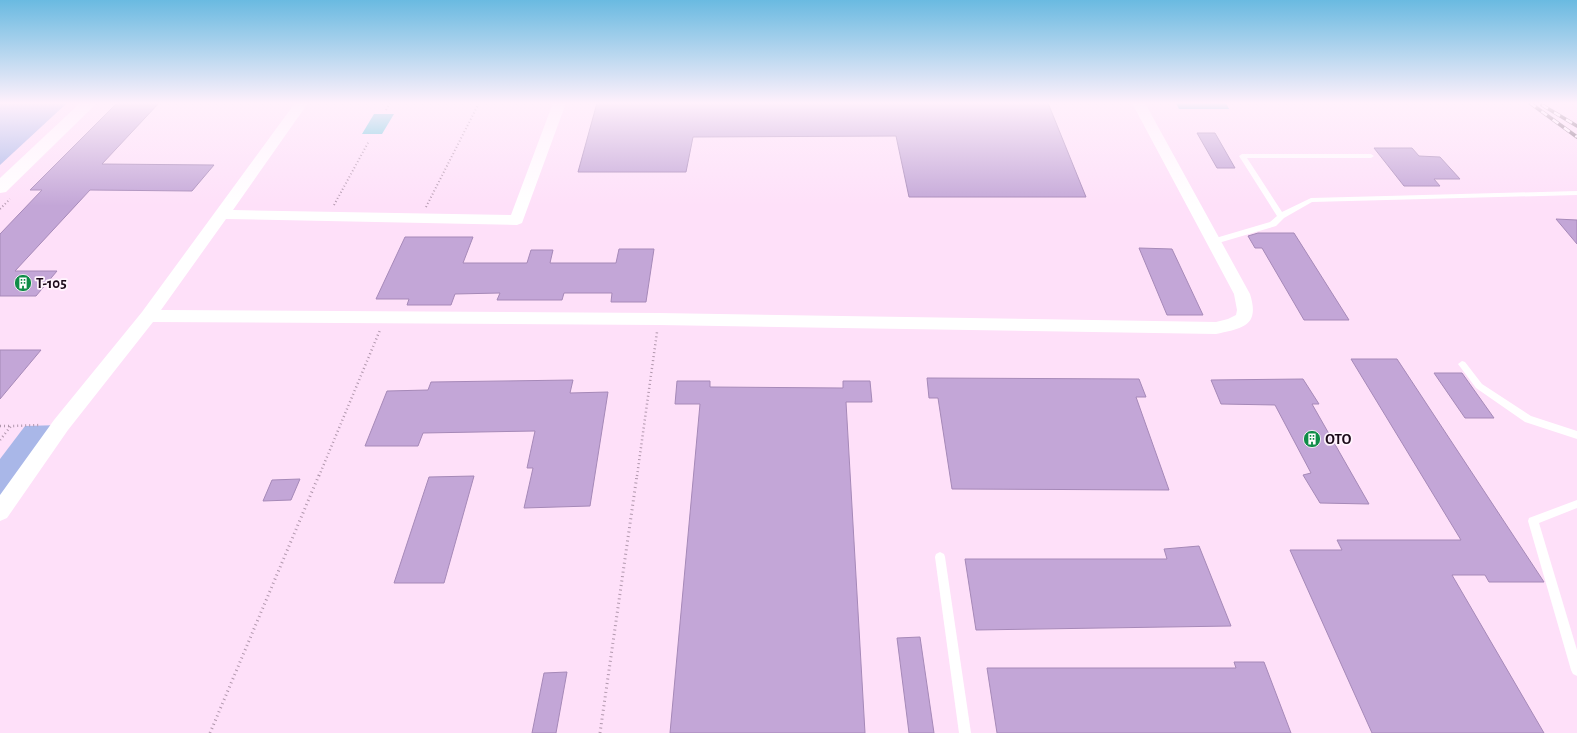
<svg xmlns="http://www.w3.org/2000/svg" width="1577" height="733" viewBox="0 0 1577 733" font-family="'Alegreya Sans',sans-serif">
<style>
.green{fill:#a9b7e8}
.water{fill:#4dc2d7}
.building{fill:#c3a6d7;stroke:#a689b8}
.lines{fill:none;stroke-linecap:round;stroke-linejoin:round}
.path-far2{stroke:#b197ad;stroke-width:2;stroke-dasharray:1 2.5;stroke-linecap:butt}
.path-far1{stroke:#b197ad;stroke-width:2.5;stroke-dasharray:1 3;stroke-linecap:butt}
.path{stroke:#b197ad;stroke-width:3;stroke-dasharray:1 3.5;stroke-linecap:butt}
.service{fill:#fff;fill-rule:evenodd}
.minor{fill:#fff;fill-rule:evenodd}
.primary{fill:#fff;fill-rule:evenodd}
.rail-casing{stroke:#644e61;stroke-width:3.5}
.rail{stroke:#fff4fd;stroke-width:2.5;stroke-dasharray:7;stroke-linecap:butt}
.labels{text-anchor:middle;stroke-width:3.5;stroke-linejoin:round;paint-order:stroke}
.poi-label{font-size:15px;font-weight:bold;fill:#1b0a19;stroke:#fff4fd;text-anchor:start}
</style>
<rect width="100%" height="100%" fill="#fee0f9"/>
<!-- green -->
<g class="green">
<polygon points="0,103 67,103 0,165"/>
<polygon points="61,425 0,512 0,459 25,426"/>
</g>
<!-- water -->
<g class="water">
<polygon points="1176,103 1226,103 1229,109 1179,109"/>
<polygon points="374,114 394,114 382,134 362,134"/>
</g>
<!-- building -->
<g class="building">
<polygon points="117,103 159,103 102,164 214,165 192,191 90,190 15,271 57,271 36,296 0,296 0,234 42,190 30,190"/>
<polygon points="597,103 1048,103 1086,197 909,197 896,136 693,137 686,172 578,172"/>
<polygon points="1197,133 1215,133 1235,168 1217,168"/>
<polygon points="1374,148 1412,148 1419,156 1440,157 1460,179 1434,179 1440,186 1404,186"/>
<polygon points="1556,219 1577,220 1577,244"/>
<polygon points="1258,233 1294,233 1349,320 1304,320 1262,248 1255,248 1248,236"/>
<polygon points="405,237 473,237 463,263 527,263 531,250 553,250 550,263 616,263 619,249 654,249 646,302 611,302 612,293 564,293 562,300 497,300 500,293 455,294 451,305 407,305 409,299 376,299"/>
<polygon points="1139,248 1172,249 1203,315 1167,315"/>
<polygon points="0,350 41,350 0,399"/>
<polygon points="1351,359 1397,359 1544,582 1489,582 1485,575 1452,575 1544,733 1372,733 1290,550 1342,550 1337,540 1461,540"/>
<polygon points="1434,373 1462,373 1494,418 1465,418"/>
<polygon points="927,378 1139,379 1146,397 1136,397 1169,490 952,489 938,398 929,398"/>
<polygon points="1303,379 1319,404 1312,404 1369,504 1320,503 1303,475 1311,473 1275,405 1221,404 1211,380"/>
<polygon points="573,380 570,393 608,392 590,506 524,508 533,468 527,468 535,431 423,433 418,446 365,446 387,391 428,390 431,382"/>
<polygon points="677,381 710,381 710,387 843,388 843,381 870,381 872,402 846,402 865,733 670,733 700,404 675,404"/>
<polygon points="474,476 444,583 394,583 429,477"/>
<polygon points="300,479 291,500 263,501 272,480"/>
<polygon points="1199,546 1231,626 976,630 965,559 1167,559 1164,549"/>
<polygon points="920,637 934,733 909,733 897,638"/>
<polygon points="1234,662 1264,662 1291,733 997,733 987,668 1236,668"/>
<polygon points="567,672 556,733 532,733 544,673"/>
</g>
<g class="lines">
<!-- path-far2 -->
<g class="path-far2">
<polyline points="386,110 390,103"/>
<polyline points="334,205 369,141"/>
<polyline points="426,207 479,103"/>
<polyline points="0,209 10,199"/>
</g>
<!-- path-far1 -->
<g class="path-far1">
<polyline points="0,426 11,426"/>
<polyline points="0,440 11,426 41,425"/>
<polyline points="319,476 380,330"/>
<polyline points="637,476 657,332"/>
</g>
<!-- path -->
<g class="path">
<polyline points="210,733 319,475"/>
<polyline points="600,733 637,475"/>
</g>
<!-- service -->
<g class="service">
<polygon points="1242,154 1371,154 1374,156 1371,158 1247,158 1282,212 1311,198 1577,191 1577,195 1312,202 1284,218 1276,226 1215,244 1209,244 1208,242 1209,240 1270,222 1277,216 1239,156"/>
<polygon points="1462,361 1465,362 1482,384 1531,416 1577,431 1577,439 1525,422 1476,388 1458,364"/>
<polygon points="1577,500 1577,508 1539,523 1577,650 1577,676 1573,674 1571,670 1528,521 1529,518"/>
<polygon points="940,552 944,554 945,557 971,733 959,733 935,557 936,554"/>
</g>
<!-- minor -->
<path class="minor" d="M295,103H308L233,210L511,215L553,103H566L522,223L517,225L226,219L161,310L659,313L1216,322L1228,319L1236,315L1237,310L1234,294L1132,103H1145L1250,294C1260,326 1243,328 1216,334L659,325L153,322L68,430L7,518L0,521V495L54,420L142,312Z"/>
<!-- primary -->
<polygon class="primary" points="80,103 97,103 6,192 0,193 0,178"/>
<defs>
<g id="rail">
<polyline points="1530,103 1577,137"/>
<polyline points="1542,105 1577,126"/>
</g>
</defs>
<!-- rail casing -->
<use href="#rail" class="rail-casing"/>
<!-- rail -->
<use href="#rail" class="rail"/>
</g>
<!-- sky -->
<linearGradient id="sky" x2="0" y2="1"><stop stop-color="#6abae1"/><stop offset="0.5" stop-color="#fff1fc"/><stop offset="1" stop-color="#fff1fc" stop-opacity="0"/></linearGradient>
<rect width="1577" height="206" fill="url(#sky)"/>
<!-- icons -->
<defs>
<symbol id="building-disc" viewBox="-11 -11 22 22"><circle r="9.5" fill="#0f8c47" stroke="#fff4fd"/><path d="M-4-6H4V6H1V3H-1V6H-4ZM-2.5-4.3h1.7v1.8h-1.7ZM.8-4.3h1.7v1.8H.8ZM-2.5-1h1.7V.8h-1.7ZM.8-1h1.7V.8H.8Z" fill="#fff"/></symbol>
</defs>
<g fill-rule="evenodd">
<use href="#building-disc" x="13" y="273" width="20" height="20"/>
<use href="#building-disc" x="1302" y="429" width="20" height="20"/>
</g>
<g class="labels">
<!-- poi labels -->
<g class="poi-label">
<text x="36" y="288">Т-105</text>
<text x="1325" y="444">ОТО</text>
</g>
</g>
</svg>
